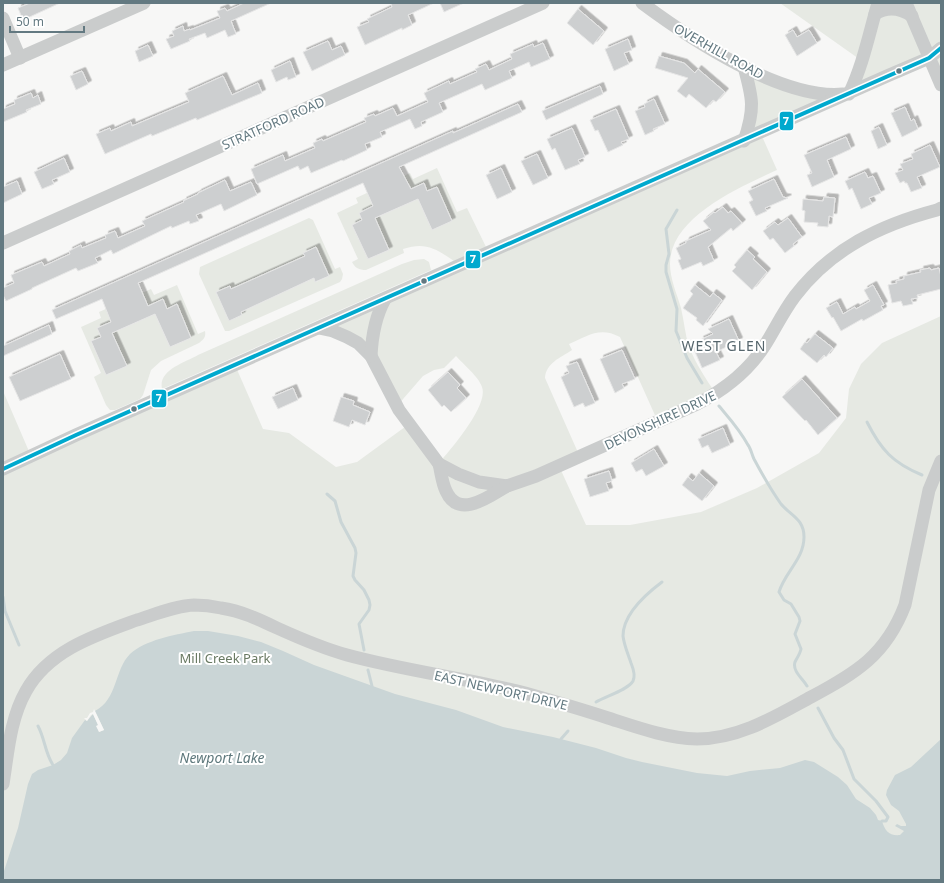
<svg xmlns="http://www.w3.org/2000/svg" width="944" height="883" viewBox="0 0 944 883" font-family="'Noto Sans',sans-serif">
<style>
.green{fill:#e6e9e3;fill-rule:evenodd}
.water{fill:#cad5d6}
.pier{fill:#f7f7f6}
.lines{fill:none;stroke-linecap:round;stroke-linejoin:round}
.stream{stroke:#cad5d6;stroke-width:3}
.building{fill:#cdcfd0;stroke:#e6e6e6;filter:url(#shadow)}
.minor{stroke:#cacccc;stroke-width:13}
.bus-1-casing{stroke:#fff;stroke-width:7}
.bus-1{stroke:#00a9ce;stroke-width:4}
.bus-dot{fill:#637981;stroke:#fff;stroke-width:1.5}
.labels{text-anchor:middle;stroke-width:4;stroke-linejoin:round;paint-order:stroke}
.street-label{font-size:13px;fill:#637981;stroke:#fff}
.park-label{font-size:13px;fill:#697962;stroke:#fff}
.neighbourhood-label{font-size:14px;letter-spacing:1px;fill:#55656c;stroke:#fff}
.water-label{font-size:14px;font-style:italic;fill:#5e787c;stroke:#fff}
.line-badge{stroke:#fff;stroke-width:1.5}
.badge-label{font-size:11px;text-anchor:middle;font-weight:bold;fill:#fff}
</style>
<defs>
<filter id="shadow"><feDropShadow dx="3.5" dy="-3.5" stdDeviation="0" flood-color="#0004"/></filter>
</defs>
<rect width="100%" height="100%" fill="#f7f7f6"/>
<!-- green -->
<g class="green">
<path d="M780,3H941V85L929,58L761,134L777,170C740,187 670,217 670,264C670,279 677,294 681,308C684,321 685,334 689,347C696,364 706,379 716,394L658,422L620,337C600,326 587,336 569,344L572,350C560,358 546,363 545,378L580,457L559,466L586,525H630L701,512L757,488L819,453L846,418L849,389L861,364L882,343L941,316V880H3V391L31,456L235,365L263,429L289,433L336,467L357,462L409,424L439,463C451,449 489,405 482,387C479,377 463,364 456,356L444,368L434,370L423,376L397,406L371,355L319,328L744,141L749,127L744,67L772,80L849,94L862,61Z"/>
<path d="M437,168L457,212L467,208L486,247L454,261C435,248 425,242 403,249L404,253L366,270C359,270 355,268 352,262L358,259L337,213L358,203L356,198L410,173L413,179ZM406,180L411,189L423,183L427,191L452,221L432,230L418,199L375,218L389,250L368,259L352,225L362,220L359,213L373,206L369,196Z"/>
<path d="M309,218L313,220L335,269L340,267L343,274L342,279L340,282L229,331H225L199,274L200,267ZM316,247L329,276L316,282L314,278L241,312L216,292L229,286L231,289L305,256L304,253Z"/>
<path d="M424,259L429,262L431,270L162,389C158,370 184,363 198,355L402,264L414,260Z"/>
<path d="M177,285L198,334L205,331C206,337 204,339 199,343L161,361L151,370L143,395L140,399L115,410H110L106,405L94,377L101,373L81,327L101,318L99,312L151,289L154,295ZM144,296L148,306L163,300L167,308L177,305L191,337L170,347L155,314L112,333L127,366L106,375L91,341L101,337L97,328L111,322L107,312Z"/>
</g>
<!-- water -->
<path class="water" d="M194,631H208L238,636L261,642L283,651L314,665L395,694L456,710L503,727L553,737L596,748L626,758L642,762L697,773L727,776L750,771L780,768L805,760L814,762L838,777L847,785L856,799L870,808L876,815L878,820L882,821C885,831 889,836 900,835L904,831L895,826L897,824L901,826H906V824L899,811L891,805L886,795L887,790L895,775L911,767L941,739V880H3V874L18,828L28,784L32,774L38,770L53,765L61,760L67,753L72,738L85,720L87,721L93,714L98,725L99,732L104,730L95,711C118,699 114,670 130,654C145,640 174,635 194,631Z"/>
<!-- pier -->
<polygon class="pier" points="94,709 104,730 99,732 96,726 98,725 93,714 91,715 87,721 84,718 87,718 90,713 93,712"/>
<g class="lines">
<!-- stream -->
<g class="stream">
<polyline points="677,210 666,229 669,254 666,265 666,272 677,309 676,331 687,358 702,383"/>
<path d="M719,406C730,419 740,430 748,445C751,449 752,455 754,459C762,474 771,490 781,504C791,516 804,519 804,537C804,559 785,572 779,592L784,600L791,604L799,617L800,621L795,634L801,649C800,654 797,658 795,662C792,671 803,679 807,686"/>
<path d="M867,422C881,450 893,463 922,475"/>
<polyline points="327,494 335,501 341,522 355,548 356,553 353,576 355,580 364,590 369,600 370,605 369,610 359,624 364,650"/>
<polyline points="3,597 5,611 19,645"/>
<polyline points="368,670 372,686"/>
<path d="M596,702C606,696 628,690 633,681C636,675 633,668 631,663C628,654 624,645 623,636C623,614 646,594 662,582"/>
<polyline points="818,708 834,738 843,750 854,779 876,801 888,817 886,821 882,821"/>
<path d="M38,726C45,739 45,753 53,765"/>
<polyline points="561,739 568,731"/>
</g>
</g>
<!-- building -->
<g class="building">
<polygon points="30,3 60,3 23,20 18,8"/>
<polygon points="244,3 271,3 231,21 236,34 228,37 225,30 207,38 205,33 189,39 190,41 171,49 166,39 174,36 172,31 183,26 184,31 190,29 190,30 220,18 217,11 225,8 227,11"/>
<polygon points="391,3 434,3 408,15 412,25 402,30 402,28 365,45 357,27 369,22 367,19 392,7"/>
<polygon points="440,3 464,3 444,12"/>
<polygon points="578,9 604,31 593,45 567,23"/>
<polygon points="793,30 797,37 809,30 817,43 797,56 785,35"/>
<polygon points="628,39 632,50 624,53 629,64 614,71 605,49"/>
<polygon points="328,41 332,50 341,46 345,55 312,71 303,52"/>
<polygon points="543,43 550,59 531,67 529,62 509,71 512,78 485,90 482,84 439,103 443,112 421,122 422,126 415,129 410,119 380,132 382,137 365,144 367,150 343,161 342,160 311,173 308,166 300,170 298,166 257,184 251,169 283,155 285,161 315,148 313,143 322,139 323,141 366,122 364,118 374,114 375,116 393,108 397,116 428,102 424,93 449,81 450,84 477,72 475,69 486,64 489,70 512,59 510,54 533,44 534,47"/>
<polygon points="148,45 153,56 139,62 135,51"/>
<polygon points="659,56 684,63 695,73 698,69 725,92 716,102 713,100 706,108 689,94 686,98 677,91 688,78 655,68"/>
<polygon points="290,61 296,77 288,80 287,77 276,82 271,70"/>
<polygon points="82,71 88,84 76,90 70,76"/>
<polygon points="223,76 232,95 258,83 262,93 197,120 196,118 152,136 151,134 105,154 96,134 110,128 111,131 131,122 132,126 189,102 185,93"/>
<polygon points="600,86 603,94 546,120 542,111"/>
<polygon points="31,93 33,98 38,95 41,104 26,110 27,112 3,122 3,109 15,104 14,100"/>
<polygon points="654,99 665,124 653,129 654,131 645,135 635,111 645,107 644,104"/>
<polygon points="518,104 522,112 399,167 411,189 424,183 427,191 437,187 452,221 432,230 418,199 375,218 389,250 368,259 352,225 362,220 359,213 373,206 363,183 138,283 148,306 163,299 167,309 177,304 191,338 170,347 155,314 112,333 127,366 106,375 91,341 101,337 97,328 111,322 102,299 56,319 52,310 453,131 453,133"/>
<polygon points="905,107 911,121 914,119 918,129 902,137 891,113"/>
<polygon points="616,109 629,139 621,142 623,145 608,152 598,130 595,131 590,120"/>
<polygon points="879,127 887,145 878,149 871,131"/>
<polygon points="572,128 585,157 578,160 580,164 565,170 555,148 552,150 547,139"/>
<polygon points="846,137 851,149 827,160 834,177 812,187 807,175 812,173 804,155"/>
<polygon points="930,145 940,167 917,177 922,188 911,192 907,183 905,183 904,181 900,183 895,173 903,170 900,164 913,159 911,154"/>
<polygon points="537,154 548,178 533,185 521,161"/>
<polygon points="64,158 70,172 52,180 54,184 42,189 34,172"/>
<polygon points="501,168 512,192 497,199 486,175"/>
<polygon points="865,172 868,178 873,176 881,193 869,198 872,204 861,209 852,188 849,190 845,181"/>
<polygon points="774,179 783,197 788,198 765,208 767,211 756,216 749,202 753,200 748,191"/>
<polygon points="225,180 230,191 251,182 257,195 224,211 221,204 196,215 199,221 190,224 189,221 172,228 171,226 113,254 111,250 95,258 98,263 78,271 76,268 32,288 32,289 6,301 3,295 3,288 14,283 11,275 42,262 44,266 70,254 69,251 81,245 82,248 106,238 105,235 115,231 118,238 145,226 142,221 184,202 183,201 198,194 198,193"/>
<polygon points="17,181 22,194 3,203 3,187"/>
<polygon points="824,197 835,198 833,217 829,216 828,227 817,226 818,223 804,222 805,211 802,210 803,199 823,201"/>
<polygon points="723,207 728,213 731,211 742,223 733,231 731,228 708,247 714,261 703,266 701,262 682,270 678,260 681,259 676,248 686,243 686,241 711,230 703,221 714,212 715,213"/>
<polygon points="788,218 802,237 793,244 794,246 785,253 773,238 770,240 763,231 775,222 778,225"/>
<polygon points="316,247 329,276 315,282 314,278 241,312 242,315 229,321 216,292 230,286 231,289 305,256 303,253"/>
<polygon points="747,250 755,257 753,259 767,272 752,290 732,271 736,267 734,265"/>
<polygon points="930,268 931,270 939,268 941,277 941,289 917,295 918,298 911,299 913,304 903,306 901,301 892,303 888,285 897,283 896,281 904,279 904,276 921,272 920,270"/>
<polygon points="695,285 710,297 713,293 722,300 703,326 696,320 697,318 683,308 693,294 690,291"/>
<polygon points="873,285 884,305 881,306 883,310 863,321 862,319 841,331 833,317 832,318 826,308 837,302 843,314 855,307 856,309 870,301 864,290"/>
<polygon points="729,319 739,341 716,352 720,360 702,368 693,347 702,343 700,340 713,334 708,329"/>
<polygon points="49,325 52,334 3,356 3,346"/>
<polygon points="815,334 833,348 826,357 824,355 817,363 800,349 805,342 807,343"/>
<polygon points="622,350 635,379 622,384 624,388 615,393 600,359"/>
<polygon points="60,354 71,379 20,401 9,377"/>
<polygon points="577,362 595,403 585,407 583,403 574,407 561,377 569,373 566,366"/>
<polygon points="448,372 460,385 457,388 466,398 451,412 444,405 442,407 428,390"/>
<polygon points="802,379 837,418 818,435 806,420 805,421 782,397"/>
<polygon points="293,388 298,400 278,409 272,397"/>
<polygon points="341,397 354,401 353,405 370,412 365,425 352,420 349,427 333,421"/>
<polygon points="723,428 730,445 712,453 708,445 702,448 698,439"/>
<polygon points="654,449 664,466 646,476 642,469 636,472 631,463"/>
<polygon points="609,471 612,481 606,483 609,491 590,497 584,479"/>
<polygon points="699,473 714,486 702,501 682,485 688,477 693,481"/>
</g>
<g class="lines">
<!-- minor -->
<g class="minor">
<path d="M642,3C689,38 782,100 843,94"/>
<polyline points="906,3 941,85"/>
<path d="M875,14C888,6 900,8 912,16"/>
<polyline points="3,18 20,58"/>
<polyline points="3,65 144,3"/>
<path d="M744,67C753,99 755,109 744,141"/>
<path d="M849,94C863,65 869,34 878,3"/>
<polyline points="3,243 543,3"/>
<path d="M319,328L333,331L347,337L358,343L371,356L399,410L439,464L458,474L479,482L507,486L536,476L697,404C724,390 748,372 765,345C775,329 783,312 795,296C831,249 880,225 937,210L941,208"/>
<path d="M371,356C372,335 375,317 385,299"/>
<path d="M439,464C441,472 442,483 446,491C459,520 490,496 507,486"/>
<polyline points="3,469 76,435 887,76 929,58 941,48"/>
<path d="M3,784C8,753 10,719 26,691C49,650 96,635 137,620C156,614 175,606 194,605C203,605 212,606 221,608C241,611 258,619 277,628C299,638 322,648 347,655C406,671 466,678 525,693C553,701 581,709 608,718C636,727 666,738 697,739C739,739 776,716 811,697C856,673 886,655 905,605L929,490L941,461"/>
</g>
<defs>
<polyline id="bus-1" points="3,469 76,435 929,58 941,48"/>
</defs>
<!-- bus-1 casing -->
<use href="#bus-1" class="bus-1-casing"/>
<!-- bus-1 -->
<use href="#bus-1" class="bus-1"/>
</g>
<!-- markers -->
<g class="bus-dot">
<circle cx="899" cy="71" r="3.5"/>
<circle cx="424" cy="281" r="3.5"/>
<circle cx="134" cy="409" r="3.5"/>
</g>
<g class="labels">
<!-- street labels -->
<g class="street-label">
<text transform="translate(719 51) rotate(29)" y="5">OVERHILL ROAD</text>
<text transform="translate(273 123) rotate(-24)" y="5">STRATFORD ROAD</text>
<text transform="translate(660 420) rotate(-25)" y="5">DEVONSHIRE DRIVE</text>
<text transform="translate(501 690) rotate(13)" y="5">EAST NEWPORT DRIVE</text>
</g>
<!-- park labels -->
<g class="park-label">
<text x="225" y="663">Mill Creek Park</text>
</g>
<!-- neighbourhood labels -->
<g class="neighbourhood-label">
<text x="724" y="351">WEST GLEN</text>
</g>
<!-- water labels -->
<g class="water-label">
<text x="222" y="763">Newport Lake</text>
</g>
</g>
<g class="line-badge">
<rect x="779" y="111" width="15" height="20" rx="4" fill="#00a9ce"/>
<rect x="465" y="250" width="16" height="19" rx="4" fill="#00a9ce"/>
<rect x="151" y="389" width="16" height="19" rx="4" fill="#00a9ce"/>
</g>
<g class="badge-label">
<text x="786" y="125">7</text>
<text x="473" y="263">7</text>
<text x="159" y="402">7</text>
</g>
<!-- border -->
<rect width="944" height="883" fill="none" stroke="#637981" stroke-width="8"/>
<!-- scale -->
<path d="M10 26v6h74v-6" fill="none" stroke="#637981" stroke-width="2"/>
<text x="16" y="26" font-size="12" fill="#637981" stroke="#ffffff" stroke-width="3" paint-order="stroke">50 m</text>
</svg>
